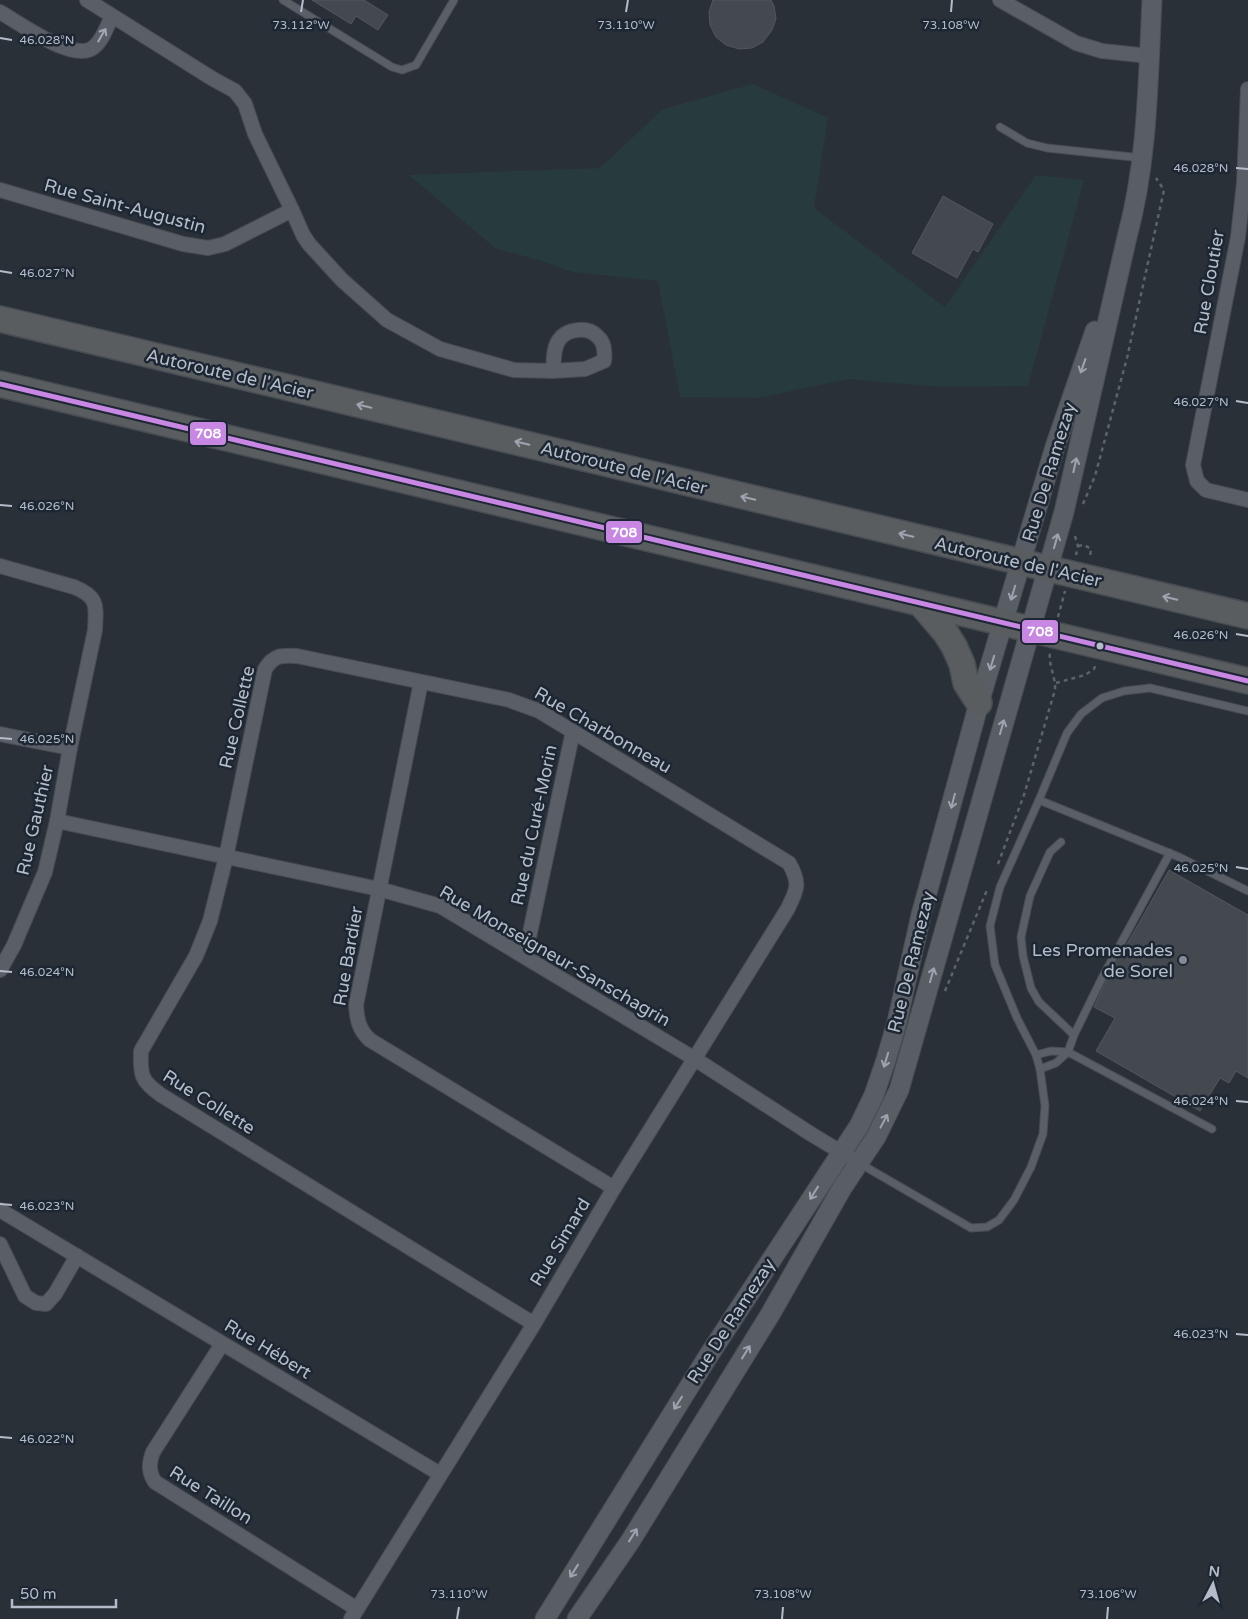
<svg xmlns="http://www.w3.org/2000/svg" width="1248" height="1619" viewBox="0 0 1248 1619" font-family="'Varela Round',sans-serif">
<style>
.green{fill:#273a3e}
.building{fill:#444950;stroke:#52575f}
.lines{fill:none;stroke-linecap:round;stroke-linejoin:round}
.lane-casing{stroke:#484c53;stroke-width:9}
.street-casing{stroke:#484c53;stroke-width:16}
.secondary-casing{stroke:#484c53;stroke-width:21}
.highway-casing{stroke:#474c53;stroke-width:28}
.path{stroke:#5d636a;stroke-width:2.5;stroke-dasharray:4 4;stroke-linecap:butt}
.lane{stroke:#5a5e66;stroke-width:7}
.street{stroke:#5a5e66;stroke-width:14}
.secondary{stroke:#595d64;stroke-width:19}
.highway{stroke:#5a5d60;stroke-width:25}
.bus-1-casing{stroke:#1d2633;stroke-width:9}
.bus-1{stroke:#c787e3;stroke-width:5}
.oneway{stroke:#a2a9b5}
.oneway2{stroke:#9da4b0}
.oneway3{stroke:#9ea4af}
.ticks{fill:none;stroke:#b4bcc9;stroke-width:2}
.bus-dot{fill:#b4bcc9;stroke:#1d2633;stroke-width:2}
.poi-dot{fill:#848b96;stroke:#1d2633;stroke-width:2}
.labels{text-anchor:middle;stroke-width:5;stroke-linejoin:round;paint-order:stroke}
.street-label{font-size:18px;fill:#b4bcc9;stroke:#1d2633}
.poi-label{font-size:18px;fill:#b4bcc9;stroke:#1d2633;text-anchor:end}
.ticks-label{font-size:12px;text-anchor:middle;fill:#b4bcc9;stroke:#1d2633;stroke-width:5;stroke-linejoin:round;paint-order:stroke}
.line-badge{stroke:#1d2633;stroke-width:2}
.badge-label{font-size:14px;text-anchor:middle;font-weight:bold;fill:#fff}
</style>
<rect width="100%" height="100%" fill="#2a3038"/>
<!-- green -->
<polygon class="green" points="753,84 828,118 814,208 945,307 1036,175 1084,180 1028,386 941,387 848,379 759,398 680,397 658,281 573,272 538,260 495,248 409,175 600,168 663,109"/>
<!-- building -->
<g class="building">
<polygon points="312,0 364,0 388,15 378,30 356,16 351,24"/>
<polygon points="713,0 771,0 774,6 776,19 772,30 763,42 752,48 739,49 726,45 716,37 710,25 709,12"/>
<polygon points="943,196 993,224 978,252 973,249 957,278 912,253"/>
<polygon points="1169,870 1248,915 1248,1078 1236,1071 1229,1083 1220,1078 1200,1111 1096,1051 1115,1018 1094,1007 1105,983"/>
</g>
<g class="lines">
<defs>
<g id="lane">
<polyline points="283,0 392,67 402,70 416,65 454,0"/>
<polyline points="1000,127 1027,143 1047,148 1142,158"/>
<polyline points="1039,800 1179,857 1248,891"/>
<polyline points="1061,842 1050,852 1030,896 1021,937 1023,956 1031,988 1039,1002 1074,1035"/>
<polyline points="1036,1055 1051,1051 1068,1052 1212,1129"/>
<polyline points="1040,1069 1056,1063 1068,1052 1074,1035 1101,980 1170,853"/>
<polyline points="859,1163 971,1228 987,1227 999,1220 1014,1200 1031,1167 1043,1134 1045,1106 1040,1069 1036,1055 1017,1018 995,965 990,926 1000,887 1039,800 1067,733 1081,714 1102,698 1124,691 1150,688 1248,711"/>
</g>
<g id="street">
<path d="M87,0L213,79L235,91L245,104L255,134L292,210L303,235L309,244L342,280L387,320L440,349L514,370L553,371L585,369L604,361C605,353 605,342 597,336C587,326 566,329 559,340C553,348 554,361 553,371"/>
<polyline points="1000,0 1076,43 1102,51 1149,56"/>
<path d="M0,12C19,23 70,60 91,49C102,43 107,26 112,16"/>
<polyline points="1248,89 1244,183 1238,237 1193,465 1197,481 1206,490 1248,500"/>
<polyline points="0,190 183,244 208,248 225,244 292,210"/>
<path d="M0,566L74,587C99,597 96,606 95,630L70,748L57,821L45,872L14,945L0,970"/>
<path d="M421,682L356,1005C357,1020 359,1030 370,1040L614,1188"/>
<polyline points="0,734 70,748"/>
<polyline points="57,821 379,889 440,906 695,1059 811,1134 849,1157"/>
<polyline points="525,956 573,731"/>
<polyline points="0,1210 440,1474"/>
<polyline points="0,1244 25,1296 36,1303 46,1304 55,1294 77,1256"/>
<path d="M222,1344L153,1452C149,1463 148,1472 155,1482L357,1609"/>
<path d="M351,1619L534,1324L614,1188L787,910C797,890 801,884 789,863L539,711L509,700L297,656C281,655 274,655 265,669L226,857L210,921L196,956L141,1051C140,1075 141,1081 161,1095L534,1324"/>
</g>
<g id="secondary">
<polyline points="545,1619 707,1358 859,1126 874,1095 886,1060 897,1022 921,915 979,703 1055,447 1095,331"/>
<path d="M577,1619L631,1540L771,1313L842,1188L876,1137L899,1090L1064,512L1127,237C1148,160 1148,79 1152,0"/>
</g>
<g id="highway">
<polyline points="0,319 1248,616"/>
<polyline points="0,384 1248,681"/>
<polyline points="921,604 945,632 954,646 962,664 966,683 979,703"/>
</g>
</defs>
<!-- lane casing -->
<use href="#lane" class="lane-casing"/>
<!-- street casing -->
<use href="#street" class="street-casing"/>
<!-- secondary casing -->
<use href="#secondary" class="secondary-casing"/>
<!-- highway casing -->
<use href="#highway" class="highway-casing"/>
<!-- path -->
<g class="path">
<polyline points="1083,504 1095,476 1127,358 1164,190 1156,178"/>
<polyline points="1075,536 1078,546 1076,555"/>
<polyline points="1078,546 1084,545 1091,549 1090,557"/>
<polyline points="1058,617 1065,591"/>
<polyline points="1056,683 1085,675 1094,669 1096,664"/>
<path d="M998,864L1024,795L1055,690C1056,677 1048,665 1050,652"/>
<polyline points="945,991 987,890"/>
</g>
<!-- lane -->
<use href="#lane" class="lane"/>
<!-- street -->
<use href="#street" class="street"/>
<!-- secondary -->
<use href="#secondary" class="secondary"/>
<!-- highway -->
<use href="#highway" class="highway"/>
<defs>
<polyline id="bus-1" points="0,384 1248,681"/>
</defs>
<!-- bus-1 casing -->
<use href="#bus-1" class="bus-1-casing"/>
<!-- bus-1 -->
<use href="#bus-1" class="bus-1"/>
</g>
<!-- one-way arrows -->
<defs><path id="oneway-shaft" d="M-6 0H5M1.5-3L5.5 0L1.5 3" fill="none" stroke-width="1.6" stroke-linecap="round" stroke-linejoin="round" transform="scale(1.25)"/></defs>
<use class="oneway" href="#oneway-shaft" transform="translate(102 35) rotate(-60)"/>
<g class="oneway2">
<use href="#oneway-shaft" transform="translate(1083 366) rotate(109)"/>
<use href="#oneway-shaft" transform="translate(1075 465) rotate(-77)"/>
<use href="#oneway-shaft" transform="translate(1056 541) rotate(-74)"/>
<use href="#oneway-shaft" transform="translate(1013 593) rotate(107)"/>
<use href="#oneway-shaft" transform="translate(992 663) rotate(107)"/>
<use href="#oneway-shaft" transform="translate(1002 727) rotate(-74)"/>
<use href="#oneway-shaft" transform="translate(953 801) rotate(105)"/>
<use href="#oneway-shaft" transform="translate(932 975) rotate(-74)"/>
<use href="#oneway-shaft" transform="translate(886 1060) rotate(107)"/>
<use href="#oneway-shaft" transform="translate(884 1121) rotate(-62)"/>
<use href="#oneway-shaft" transform="translate(814 1193) rotate(122)"/>
<use href="#oneway-shaft" transform="translate(746 1352) rotate(-58)"/>
<use href="#oneway-shaft" transform="translate(678 1403) rotate(122)"/>
<use href="#oneway-shaft" transform="translate(633 1535) rotate(-58)"/>
<use href="#oneway-shaft" transform="translate(574 1571) rotate(122)"/>
</g>
<g class="oneway3">
<use href="#oneway-shaft" transform="translate(364 406) rotate(-167)"/>
<use href="#oneway-shaft" transform="translate(522 443) rotate(-166)"/>
<use href="#oneway-shaft" transform="translate(748 498) rotate(-167)"/>
<use href="#oneway-shaft" transform="translate(906 535) rotate(-167)"/>
<use href="#oneway-shaft" transform="translate(1170 598) rotate(-167)"/>
</g>
<!-- ticks -->
<path class="ticks" d="M301,12L303,0M626,12L628,0M951,12L952,0M0,38L12,40M1236,168L1248,169M0,271L12,273M1236,401L1248,403M0,505L12,506M1236,634L1248,636M0,738L12,739M1236,867L1248,869M0,971L12,972M1236,1101L1248,1102M0,1204L12,1205M1236,1334L1248,1335M0,1437L12,1438M457,1619L459,1607M782,1619L783,1607M1107,1619L1108,1607"/>
<!-- markers -->
<circle class="bus-dot" cx="1100" cy="646" r="4.5"/>
<circle class="poi-dot" cx="1183" cy="960" r="5"/>
<g class="labels">
<!-- street labels -->
<g class="street-label">
<text transform="translate(125 206) rotate(15)" y="6">Rue Saint-Augustin</text>
<text transform="translate(1209 282) rotate(-80)" y="6">Rue Cloutier</text>
<text transform="translate(230 374) rotate(13)" y="6">Autoroute de l'Acier</text>
<text transform="translate(624 468) rotate(14)" y="6">Autoroute de l'Acier</text>
<text transform="translate(1049 472) rotate(-73)" y="6">Rue De Ramezay</text>
<text transform="translate(1018 562) rotate(13)" y="6">Autoroute de l'Acier</text>
<text transform="translate(237 717) rotate(-77)" y="6">Rue Collette</text>
<text transform="translate(603 730) rotate(30)" y="6">Rue Charbonneau</text>
<text transform="translate(35 820) rotate(-77)" y="6">Rue Gauthier</text>
<text transform="translate(534 825) rotate(-78)" y="6">Rue du Curé-Morin</text>
<text transform="translate(348 956) rotate(-80)" y="6">Rue Bardier</text>
<text transform="translate(555 956) rotate(30)" y="6">Rue Monseigneur-Sanschagrin</text>
<text transform="translate(911 962) rotate(-76)" y="6">Rue De Ramezay</text>
<text transform="translate(209 1102) rotate(32)" y="6">Rue Collette</text>
<text transform="translate(560 1242) rotate(-59)" y="6">Rue Simard</text>
<text transform="translate(731 1321) rotate(-57)" y="6">Rue De Ramezay</text>
<text transform="translate(268 1349) rotate(31)" y="6">Rue Hébert</text>
<text transform="translate(211 1495) rotate(32)" y="6">Rue Taillon</text>
</g>
<!-- poi labels -->
<g class="poi-label">
<text x="1173" y="956">Les Promenades<tspan x="1173" dy="21">de Sorel</tspan></text>
</g>
</g>
<g class="ticks-label">
<text x="301" y="29">73.112°W</text>
<text x="626" y="29">73.110°W</text>
<text x="951" y="29">73.108°W</text>
<text x="47" y="44">46.028°N</text>
<text x="1201" y="172">46.028°N</text>
<text x="47" y="277">46.027°N</text>
<text x="1201" y="406">46.027°N</text>
<text x="47" y="510">46.026°N</text>
<text x="1201" y="639">46.026°N</text>
<text x="47" y="743">46.025°N</text>
<text x="1201" y="872">46.025°N</text>
<text x="47" y="976">46.024°N</text>
<text x="1201" y="1105">46.024°N</text>
<text x="47" y="1210">46.023°N</text>
<text x="1201" y="1338">46.023°N</text>
<text x="47" y="1443">46.022°N</text>
<text x="459" y="1598">73.110°W</text>
<text x="783" y="1598">73.108°W</text>
<text x="1108" y="1598">73.106°W</text>
</g>
<g class="line-badge">
<rect x="189" y="421" width="38" height="25" rx="5" fill="#c787e3"/>
<rect x="605" y="520" width="38" height="24" rx="5" fill="#c787e3"/>
<rect x="1021" y="619" width="38" height="25" rx="5" fill="#c787e3"/>
</g>
<g class="badge-label">
<text x="208" y="438">708</text>
<text x="624" y="537">708</text>
<text x="1040" y="636">708</text>
</g>
<!-- north arrow -->
<g transform="translate(1213 1584) rotate(6)" stroke="#1d2633" stroke-width="4" paint-order="stroke">
<path d="M0-4L9 19L0 12L-9 19Z" fill="#b4bcc9"/>
<text y="-8" font-size="14" font-weight="bold" text-anchor="middle" fill="#b4bcc9">N</text>
</g>
<!-- scale -->
<path d="M12 1599v8h104v-8" fill="none" stroke="#b4bcc9" stroke-width="2.5"/>
<text x="20" y="1599" font-size="15" fill="#b4bcc9" stroke="#1d2633" stroke-width="4" paint-order="stroke">50 m</text>
</svg>
